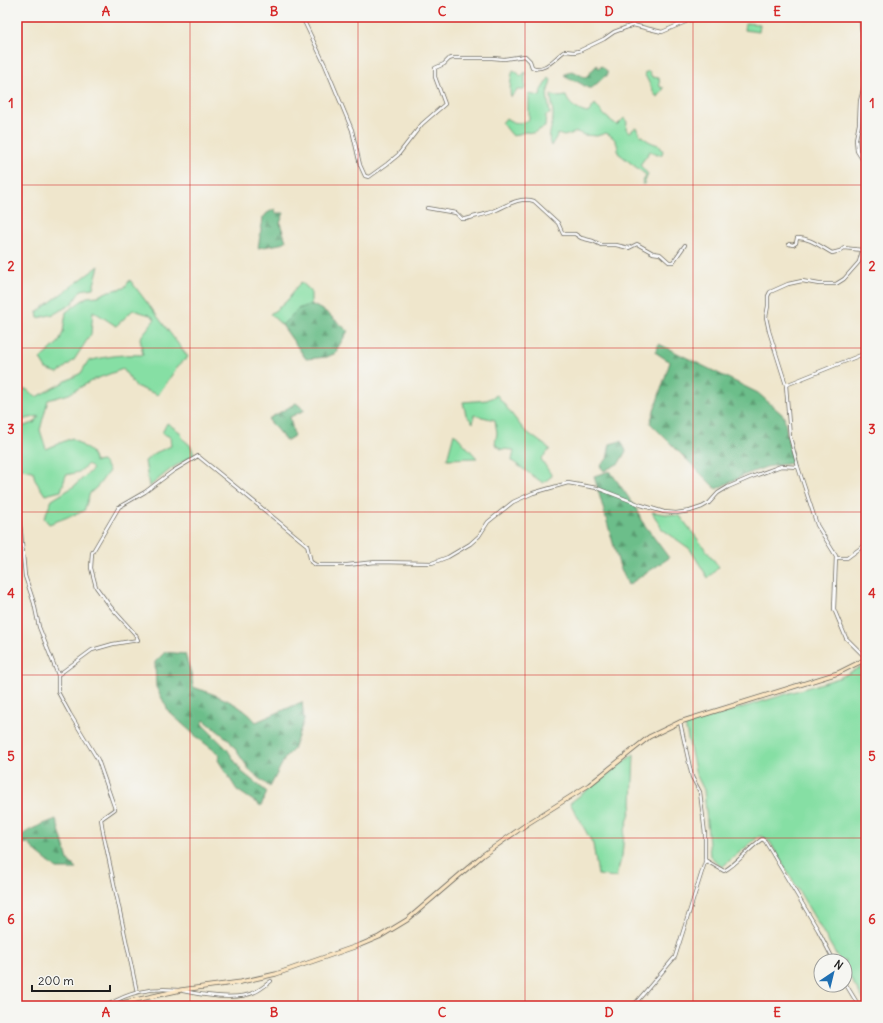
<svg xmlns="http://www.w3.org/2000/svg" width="883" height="1023" viewBox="0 0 883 1023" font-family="Delius,sans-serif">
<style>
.grass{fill:#86dfa4;stroke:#517e60}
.forest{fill:url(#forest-firs);stroke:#446d53}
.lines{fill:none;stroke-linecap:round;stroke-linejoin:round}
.street-casing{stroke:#66635a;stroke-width:4}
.secondary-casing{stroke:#66635a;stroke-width:5}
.street{stroke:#fff;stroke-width:2.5}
.secondary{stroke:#fbe6c3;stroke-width:3.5}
.grid{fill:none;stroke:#d62828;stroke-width:1;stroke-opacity:0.55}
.neatline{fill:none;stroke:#d62828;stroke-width:1.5}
.grid-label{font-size:13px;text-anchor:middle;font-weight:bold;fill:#d62828}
</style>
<defs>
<pattern id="forest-firs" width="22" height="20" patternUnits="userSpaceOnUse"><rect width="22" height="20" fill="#6cbe8a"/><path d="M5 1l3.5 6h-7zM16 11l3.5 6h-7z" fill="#589a70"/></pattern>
</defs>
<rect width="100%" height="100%" fill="#f6f6f2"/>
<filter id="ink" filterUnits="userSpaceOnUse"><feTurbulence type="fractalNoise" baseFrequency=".025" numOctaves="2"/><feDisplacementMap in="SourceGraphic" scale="8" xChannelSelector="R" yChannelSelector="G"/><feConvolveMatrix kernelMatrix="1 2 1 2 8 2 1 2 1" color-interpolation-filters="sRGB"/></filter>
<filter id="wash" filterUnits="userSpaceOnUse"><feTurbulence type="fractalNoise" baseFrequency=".012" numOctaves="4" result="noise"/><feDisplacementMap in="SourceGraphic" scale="16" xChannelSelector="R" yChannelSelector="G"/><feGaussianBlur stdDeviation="0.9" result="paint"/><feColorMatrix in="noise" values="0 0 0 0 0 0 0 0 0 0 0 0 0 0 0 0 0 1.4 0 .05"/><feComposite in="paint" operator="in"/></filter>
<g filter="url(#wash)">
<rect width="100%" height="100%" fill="#efe6cc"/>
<!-- grass -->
<g class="grass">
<polygon points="745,23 760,24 759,32 744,30"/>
<path d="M513,70L517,72L521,77L525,72V87L524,90H517L511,97C509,92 511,76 513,70Z"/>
<polygon points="649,71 652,77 659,78 660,87 664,88 658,97 655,95 644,73"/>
<path d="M549,78L551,80L547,94L550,114L546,115L545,127L533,133L525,132L513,136L502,123L506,118C514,124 521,124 529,120V94L540,96L541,90Z"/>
<path d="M551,95L559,97L566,96C568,104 579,112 588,113L595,104L605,116L617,125L624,118L627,122L626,129L630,132L636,127C639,137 650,143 659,145L663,151L662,154L657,155L650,151L640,165L648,174L644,184H642L646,175L618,153C618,143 616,138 606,133L597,136L584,135L577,132L564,136L558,134L551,146C546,137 554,124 553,114C553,108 551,101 551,95Z"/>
<polygon points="99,266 93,288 81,290 72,304 54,314 38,318 37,312"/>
<path d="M130,280L188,357L178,366L158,395L135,386L123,369L93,380L69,394L48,400L40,430L46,449L72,438L91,452L95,462L102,461L105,464L109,471L98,486L90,493L84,511L49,524L44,518L52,500L73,487L93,469L88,464L79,472L66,475L61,491L45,495L35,480L33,471L22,469L17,458V428L34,423L39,416L17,421V391L26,389L36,397L81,373L88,361C108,356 123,354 143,355L140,338L155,319L150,315L133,310L116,326L93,311L91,334L74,360L58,373L46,369L40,359L59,342L63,332L66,312L87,297L98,296L109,291L124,288Z"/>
<path d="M301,282L311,291V304L298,309L282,325L270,314C277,309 285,304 290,297C293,291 296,287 301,282Z"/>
<polygon points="497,395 524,430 550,449 541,459 552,476 543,483 512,461 514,450 501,449 495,444 497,433 495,420 474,415 473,423 466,415 463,402 487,400"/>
<polygon points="167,423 180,432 183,439 191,446 194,455 172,468 149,487 145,461 155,453 171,446 170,437 162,433"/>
<polygon points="454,433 477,458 447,459"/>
<polygon points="652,512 680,516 719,567 708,578 690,549 662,529"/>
<polygon points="866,664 866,1004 845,969 845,961 840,961 770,842 762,836 758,837 722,867 710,856 704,790 696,774 685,725 839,678"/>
<polygon points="634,754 632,805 624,834 622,856 616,877 598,875 593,844 570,803"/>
</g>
<!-- forest -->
<g class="forest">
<path d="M597,65L598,68L602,66L607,71V76H605L592,88H588L578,82L569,79L564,75C574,66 577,76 586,77Z"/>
<polygon points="275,209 275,213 284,213 280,223 286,241 280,244 258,248 263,218 267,213"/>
<polygon points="311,304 326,312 348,331 337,349 336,353 327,357 306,359 282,325 298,309"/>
<polygon points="659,344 758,393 784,416 792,463 766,467 747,474 716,489 650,423 670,362 655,352"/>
<polygon points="296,403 305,410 290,417 294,436 286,441 268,419 286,409"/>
<polygon points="621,441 626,451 619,463 604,471 600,466 607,459 610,444"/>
<polygon points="610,471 638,511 641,520 669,558 628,585 619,564 594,476"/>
<path d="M165,652L185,654L191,673L193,687C216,695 241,703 256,722L302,702L304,720L293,750L285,758L270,787L251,772L229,740L204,720L202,724L227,749L242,772L267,792L261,806L237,790L218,760L220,755L198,738L169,712L156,687L155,662Z"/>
<path d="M56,819L68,860L77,869H57L36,852L28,843L17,844C17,832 45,824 56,819Z"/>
</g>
</g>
<g filter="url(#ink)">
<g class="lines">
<defs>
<g id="street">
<path d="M302,17L325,65L352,130L360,165L365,176L369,177L387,164L398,155L422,124L445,104L435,77V68L444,64L449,59L452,58H492L504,59L525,56L530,61L532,67C545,73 555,57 565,51L574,52L579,51L604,39L614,32L633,25L662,32L697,17"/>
<polyline points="860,17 863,39 865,82 860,101 859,124 856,139 857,151 862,159 866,161"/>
<path d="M427,208L456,213L462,219H466C475,216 485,215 494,211C506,206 520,196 534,201L558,223L563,234H575L581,238L593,241L601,245H616L629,248L637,244L653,253L660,254L669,262H673L685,245"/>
<polyline points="866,229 864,244 859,262 844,279 836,284 819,284 802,281 788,284 770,292 768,296 768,306 766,317 769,331 786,385 790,437 798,467 817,525 836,556 834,609 846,638 866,658"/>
<path d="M789,244L793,245L796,243L797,238C809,237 821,247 832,253L840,251L844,248L862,250"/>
<polyline points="786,385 866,353"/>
<polyline points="17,504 21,532 25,576 34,603 39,627 58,675 58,692 70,714 98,760 115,809 101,819 103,832 137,992"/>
<polyline points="837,558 847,558 866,544"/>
<polyline points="58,675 92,650 113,644 138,640 135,634 110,606 96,587 91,568 92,553 119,507 145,492 173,471 198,456 307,545 311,562 316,565 347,565 376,562 432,563 448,557 470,544 479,536 488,522 513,502 533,493 568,483 597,488 641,505 664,512 676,513 690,511 702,507 709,503 718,493 728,487 749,478 781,466 798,467"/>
<path d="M705,860L724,871C738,863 748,849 762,839L765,841L818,930L834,961"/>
<polyline points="845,983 859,1006"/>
<path d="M183,991C202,995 237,1001 255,992C260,990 266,985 271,981"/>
<path d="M106,1006C129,992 151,987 178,990"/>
<polyline points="633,1006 675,957 705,862 705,834 700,792 692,777 680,722"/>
</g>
<polyline id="secondary" points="108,1006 181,990 241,982 276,974 360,945 379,937 407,920 483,855 527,824 589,785 649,737 680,722 838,673 866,659"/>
</defs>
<!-- street casing -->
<use href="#street" class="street-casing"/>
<!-- secondary casing -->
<use href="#secondary" class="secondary-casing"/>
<!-- street -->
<use href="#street" class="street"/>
<!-- secondary -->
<use href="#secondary" class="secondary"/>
</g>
</g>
<!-- grid -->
<path class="grid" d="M190,17V1006M358,17V1006M525,17V1006M693,17V1006M17,185H866M17,348H866M17,512H866M17,675H866M17,838H866"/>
<!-- margin -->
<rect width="883" height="1023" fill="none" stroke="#f6f6f2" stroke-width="44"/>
<!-- north arrow -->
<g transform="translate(833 973) rotate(35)"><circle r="19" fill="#f6f6f2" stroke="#9f9f9c"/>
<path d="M0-3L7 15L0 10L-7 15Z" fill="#1f6fb2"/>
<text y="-6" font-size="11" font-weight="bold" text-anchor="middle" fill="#1c1c1c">N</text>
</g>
<!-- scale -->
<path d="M32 985v6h78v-6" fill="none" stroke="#1c1c1c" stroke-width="2"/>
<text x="38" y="985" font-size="12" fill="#1c1c1c" stroke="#f6f6f2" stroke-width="3" paint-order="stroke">200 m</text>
<rect x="22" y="22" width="839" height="979" class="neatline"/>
<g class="grid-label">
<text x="106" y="16">A</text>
<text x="274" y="16">B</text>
<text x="442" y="16">C</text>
<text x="609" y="16">D</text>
<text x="777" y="16">E</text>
<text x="11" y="108">1</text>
<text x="872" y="108">1</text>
<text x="11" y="271">2</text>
<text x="872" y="271">2</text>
<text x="11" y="434">3</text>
<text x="872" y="434">3</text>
<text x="11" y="598">4</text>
<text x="872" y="598">4</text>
<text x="11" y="761">5</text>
<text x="872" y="761">5</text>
<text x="11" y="924">6</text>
<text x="872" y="924">6</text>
<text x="106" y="1017">A</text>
<text x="274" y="1017">B</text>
<text x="442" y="1017">C</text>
<text x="609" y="1017">D</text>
<text x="777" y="1017">E</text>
</g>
</svg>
